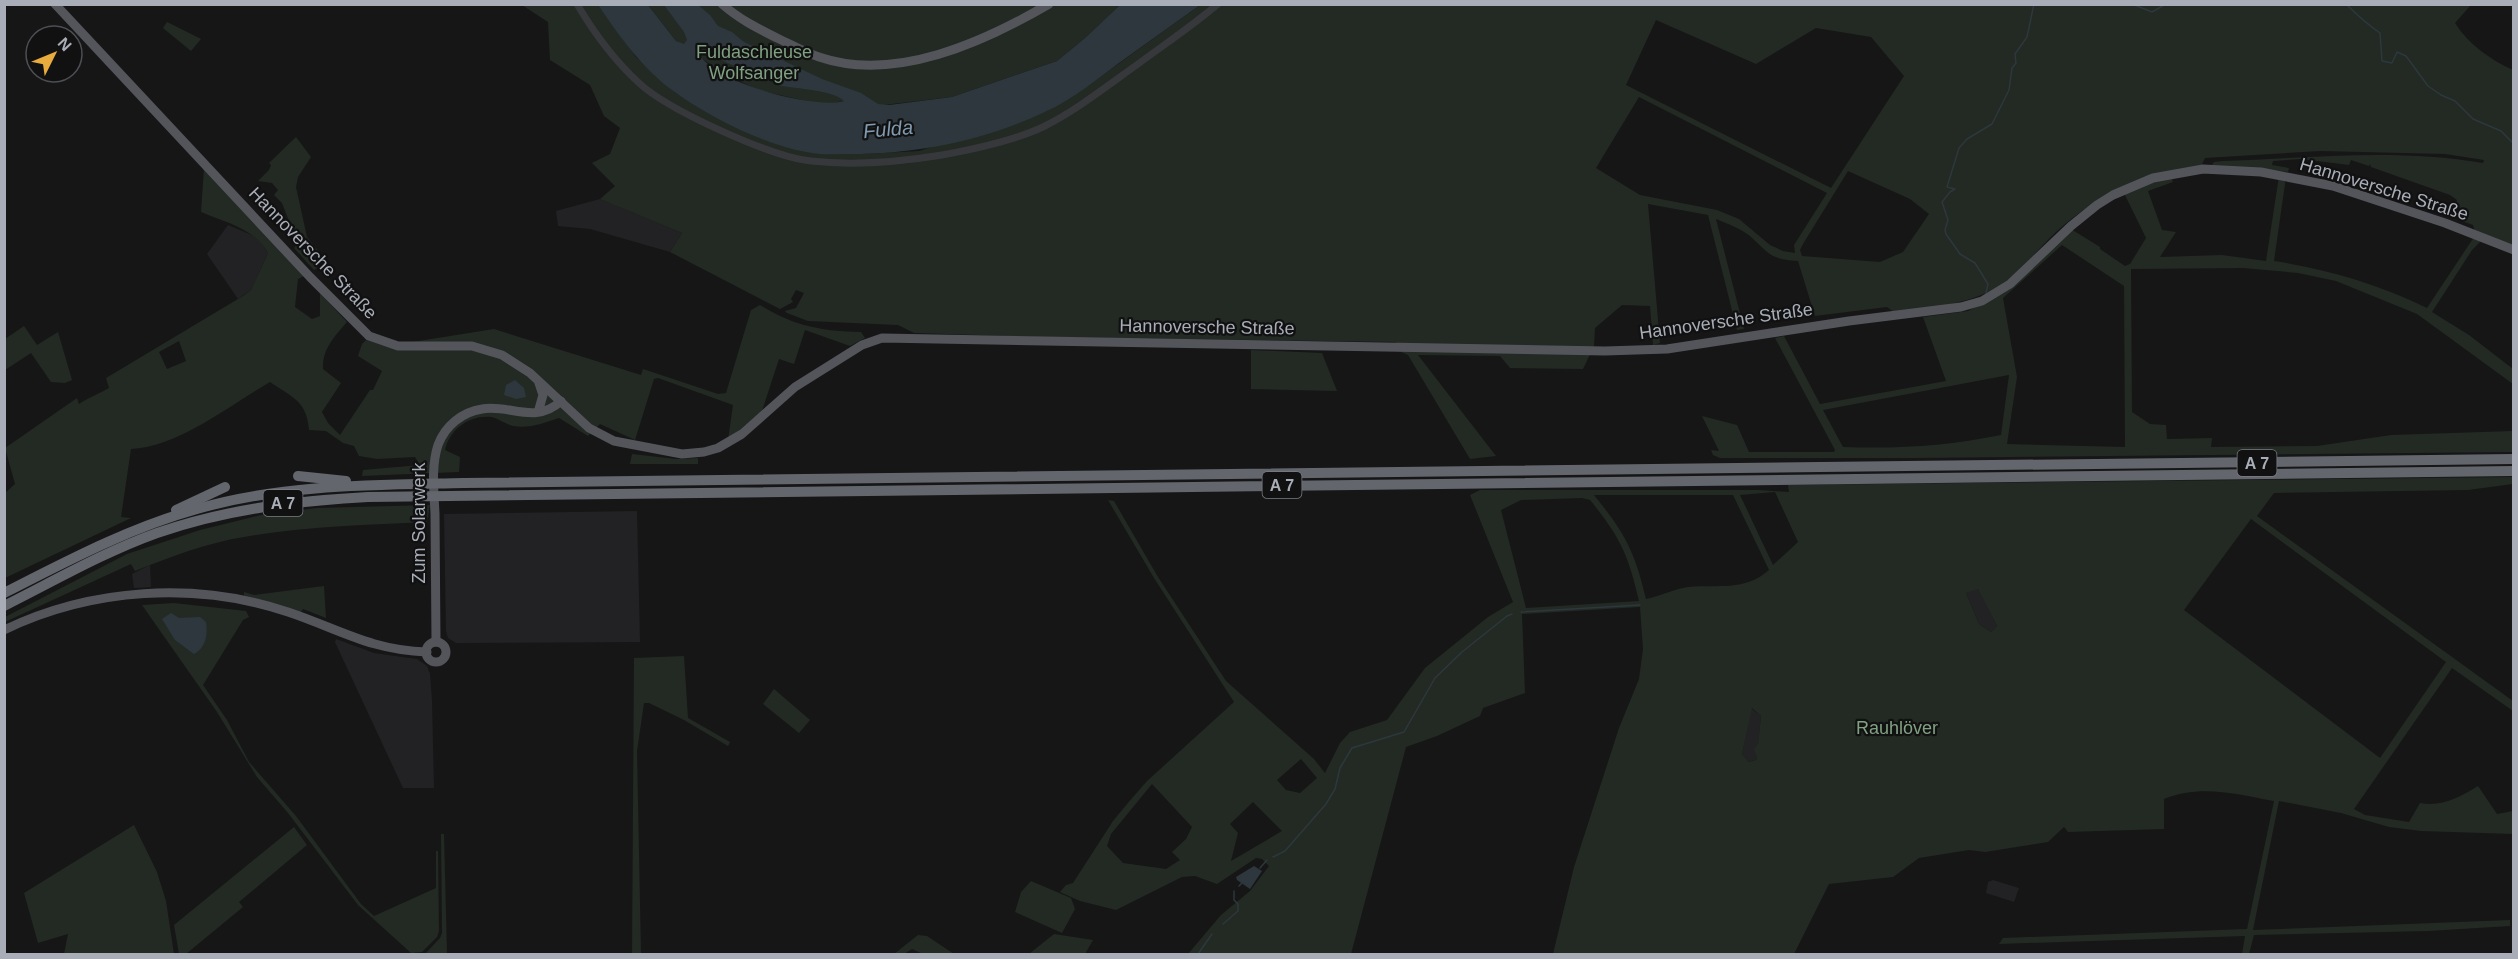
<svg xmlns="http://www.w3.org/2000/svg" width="2518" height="959" viewBox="0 0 2518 959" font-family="Arial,sans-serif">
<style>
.built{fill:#222224}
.green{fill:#222a23;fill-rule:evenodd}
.water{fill:#2e373d;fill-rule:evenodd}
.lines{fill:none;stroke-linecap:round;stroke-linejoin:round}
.stream{stroke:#2e373d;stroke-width:1.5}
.minor{stroke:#37383c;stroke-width:7}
.major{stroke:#53555b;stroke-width:9}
.highway{stroke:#63666d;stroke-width:10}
.labels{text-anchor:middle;stroke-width:4.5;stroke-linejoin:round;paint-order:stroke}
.shield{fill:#111112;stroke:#7b7e86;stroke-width:1.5}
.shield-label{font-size:16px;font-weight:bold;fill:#a8adb7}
.park-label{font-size:18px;fill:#80a182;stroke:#111112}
.street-label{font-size:18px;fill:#a8adb7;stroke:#111112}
.water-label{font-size:20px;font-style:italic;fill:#819bb0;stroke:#111112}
</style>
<rect width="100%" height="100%" fill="#161617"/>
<!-- built -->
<g class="built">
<polygon points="600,199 615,205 682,233 670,252 590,229 558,226 556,211"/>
<polygon points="228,225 254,236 263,244 268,253 251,290 238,299 207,254"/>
<polygon points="637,511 640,642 456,643 448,638 446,631 444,514"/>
<polygon points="150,565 151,587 134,588 132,574"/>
<polygon points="1978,588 1997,626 1991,632 1979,624 1966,593"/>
<polygon points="336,639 374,653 417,659 427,666 430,674 432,700 434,788 403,788 335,642"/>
<polygon points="1751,708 1761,716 1757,757 1756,760 1749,762 1742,754"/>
<polygon points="1993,880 2019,888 2014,902 1986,893 1988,882"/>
</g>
<!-- green -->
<g class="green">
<path d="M522,5H598L636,57L658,78L676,93L724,121L776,143L813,153L864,154L919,151L1047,111L1082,90L1200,5H2471L2455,23C2468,44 2491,60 2513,70V246L2475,232L2473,225L2459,220L2453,214L2457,200L2450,195L2371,167L2370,164L2369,166L2351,160L2349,165L2301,159L2273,161L2272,165L2289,168L2288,172L2211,166L2214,162L2223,161C2310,158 2397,148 2483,163L2484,160L2445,154L2320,151L2205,158L2201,166C2150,173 2103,192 2064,225C2042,243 2024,270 2001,285C1969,305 1931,307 1895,313L1887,307L1815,316L1798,261C1769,259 1770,254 1750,236C1740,228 1728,224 1716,219L1744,329L1737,330L1708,215L1648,204L1660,343L1653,345L1650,306L1622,305L1595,328L1594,346L1583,369L1510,368L1500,356L1418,355L1496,456L1470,459L1408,355L1401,352L1396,342L1038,337L914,333L898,325L808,321L787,313L785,311L796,308L804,293L796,290L791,299L793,302L780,309L670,252L682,233L600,199L615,186L592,163L610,154L620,128L604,116L590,85L550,60L548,22ZM1656,20L1756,64L1816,28L1871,37L1904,76L1831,188L1626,85ZM1639,97L1827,193L1794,245L1795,253L1783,251L1770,245L1739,219L1717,210L1640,195L1596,168ZM1848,171L1910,199L1929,214L1903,252L1880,262L1802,256L1800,250L1803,244Z"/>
<polygon points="648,5 1120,5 1085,38 1057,61 952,97 875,106 844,101 825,104 811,102 758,90 719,71 684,45 676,41"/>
<polygon points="167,22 201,39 191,51 163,28"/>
<polygon points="296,137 311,157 298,177 296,187 307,237 327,262 314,270 294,248 298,244 282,203 274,195 278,190 272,183 258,181 269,170 271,165 269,163"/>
<path d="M204,168L304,276L298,279L295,307L312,319L320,316V293L347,322C335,336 322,349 323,369L341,383L322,412L328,423L340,435L370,390H373L382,371L358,356L362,344L366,340L398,350L406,343L494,329L641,375L643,369L718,394L726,393L751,310L760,305C794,326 821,331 861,332L865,338L850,346L805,330L794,364L779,359L762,411L728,440L733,405L658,378L654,379L635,440L600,424L588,436L559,418C544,423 529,429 513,426C505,424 498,418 491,417C469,415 450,429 445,450L460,457L459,472L362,476L363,470L420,465L415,457L377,459L359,456L354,446L343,443L326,431L309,430C307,401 292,397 270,382C229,406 178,447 131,449L121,517L131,518L5,578V493L15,484L5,448L77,398L79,404C89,397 99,394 109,388L106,378L243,296L251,290L268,253C256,229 224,222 201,212ZM179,341L186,361L167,369L159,352Z"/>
<path d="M2171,176L2173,182L2148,191L2162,230L2176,232L2160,257L2222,255L2266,261L2279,176L2286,177L2274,261C2326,269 2378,284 2427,308L2474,237L2482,240L2472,250L2432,312L2469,335L2513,369V384L2417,314L2336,281L2298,273L2244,268L2131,269L2132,412L2150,424L2166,425L2167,439L2212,438L2211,447L2317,446L2391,435L2513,431V452L1915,458H1720L1713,455L1711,450L1719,451L1702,416L1737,425L1749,452H1834L1835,450L1775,338L1784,336L1820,404L1946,381L1923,317L1968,311L2003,293L2071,229L2100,247V249L2125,266L2130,264L2146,238L2124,193ZM2062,245L2124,286L2125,447L2007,444L2017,377L2003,298ZM2009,375L2001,435C1947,446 1898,449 1843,447L1823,410Z"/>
<polygon points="24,326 37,345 58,332 72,380 65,383 51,382 31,353 5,370 5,339"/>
<polygon points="1251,350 1322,353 1337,391 1251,389"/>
<polygon points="632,454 676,459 698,458 698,464 630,464"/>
<path d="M2513,477V484L2468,490L2274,493L2257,516L2513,701V711L2452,668L2354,809L2365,815L2409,822L2420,803C2442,807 2460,797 2478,786L2497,814L2513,811L2514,834L2421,831L2389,827L2341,813L2279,801L2253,930L2510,920V926L2428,931L2254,935L2249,954H2242L2245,936L1999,944L2003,938L2247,929L2274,801C2237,794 2200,784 2164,799V829L2068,832L2064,827L2048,842L1985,852L1969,850L1919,858L1893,877L1829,884L1794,954H1553L1574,867L1619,728L1639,679L1643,649L1640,607L1522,614L1525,693L1483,708L1480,716L1437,736L1406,747L1351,954H1188L1221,915L1250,891L1269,866L1262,859L1256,858L1217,884L1195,876L1182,877L1116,910L1080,901L1060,892L1066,885L1073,883L1113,821L1127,804L1147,781L1234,702L1154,578L1108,500L1114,501L1158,577L1226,681L1314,759L1325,773L1340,743L1350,732L1387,720L1425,668L1488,617L1513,602L1470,495L1480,490H1759L1789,492L1788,485ZM1775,492L1798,542L1773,565L1740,495ZM1594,495H1733L1769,570C1744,592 1718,584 1688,587C1674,589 1660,596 1646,599C1635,552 1625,533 1594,495ZM1582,498L1590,500C1620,537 1628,554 1639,601L1526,608L1501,510L1521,500ZM2251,519L2446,662L2380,758L2184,610ZM1978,589L1997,626L1991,632L1979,624L1966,593ZM1752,708L1761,716L1758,744L1754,749L1757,757L1756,760L1749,762L1742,754ZM1301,759L1317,778L1300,793L1286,790L1277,780ZM1152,784L1192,827L1186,839L1172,852L1180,860L1166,869L1123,863L1107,846L1111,834ZM1253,802L1282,831L1231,861L1238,833L1230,824Z"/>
<path d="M430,505L427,522C366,525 305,526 244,537C206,543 170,557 135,571L131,564L5,622V617L127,554L200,530L261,515L317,508Z"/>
<polygon points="324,586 326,618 303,609 301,612 244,596 244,592 254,595"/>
<polygon points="174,603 246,611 249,617 243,620 203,685 227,720 249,762 296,816 361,904 374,916 436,888 436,851 438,851 439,931 437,937 422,952 411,953 358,905 288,813 257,777 217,712 142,605"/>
<polygon points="684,656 688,718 730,742 728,746 684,720 649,703 644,703 637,751 641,954 632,954 634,658"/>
<polygon points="774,689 810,720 799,733 763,704"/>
<polygon points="134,825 157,872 166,901 174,954 64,954 68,934 38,943 24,893"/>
<polygon points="294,827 307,845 239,902 243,907 186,954 179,954 174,925"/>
<polygon points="441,834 444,834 447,954 425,954 440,938 442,933"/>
<polygon points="1031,881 1071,898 1075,909 1062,933 1015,912 1021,892"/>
<polygon points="1054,934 1093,940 1085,954 1029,954"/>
<polygon points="918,935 927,936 954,954 923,954 912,949 904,954 894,954"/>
</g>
<!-- water -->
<g class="water">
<path d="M598,5H648L676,41L684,44L687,40L684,32L664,5H698L710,15L718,26L732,32L744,42L822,79L861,93L878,104L889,105L952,97L1057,61L1085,38L1120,5H1200C1173,24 1146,44 1119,63C1096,80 1073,99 1047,111C984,141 914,155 844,154C834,154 822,155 812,153C769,147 711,118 676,93C643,70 620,37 598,5ZM700,44L707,45C719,65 741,67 762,75C769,78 775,85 782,86C798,89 833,90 844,101C814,110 705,81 696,48Z"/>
<polygon points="515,380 524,388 526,397 516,399 504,395 506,385"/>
<path d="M171,613L179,618L200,617L206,622C208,635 206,647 194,654L175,640L162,619Z"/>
<polygon points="1254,866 1262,871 1250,889 1237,880 1236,877"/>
</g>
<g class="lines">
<!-- stream -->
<g class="stream">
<polyline points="2132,4 2152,12 2166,4"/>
<path d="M2346,4C2357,15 2367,24 2380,33L2382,61L2392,63L2397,52L2406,56L2428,86L2441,95L2455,101L2473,119L2501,131L2514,144"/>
<polyline points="1986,293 1988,284 1975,263 1960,254 1946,234 1945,230 1948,220 1942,202 1950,192 1955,189 1947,187 1959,148 1967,139 1992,124 2009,90 2012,68 2016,63 2015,54 2027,37 2034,4"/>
<polyline points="1521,612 1640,605"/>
<polyline points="1273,857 1285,851 1326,804 1335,789 1340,768 1352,748 1404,732 1435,678 1462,652 1507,616 1512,614"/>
<polyline points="1260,868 1267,860"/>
<polyline points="1239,886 1242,883"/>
<polyline points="1223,924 1238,911 1238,904 1234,900 1234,891"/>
<polyline points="1198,954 1212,934"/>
</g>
<!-- minor -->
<path class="minor" d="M577,4C594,33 614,60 639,83C668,110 771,157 811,161C855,166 899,162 942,155C975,149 1013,141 1043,127C1077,110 1107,86 1138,64C1165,44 1192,26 1218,4"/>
<!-- major -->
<g class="major">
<polyline points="55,4 310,277 369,336 398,346 472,346 502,355 530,373 589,428 614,441 682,454 704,452 718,448 742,434 795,387 862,345 882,338 1605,351 1667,349 1849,321 1961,307 1982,301 2010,284 2071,226 2097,205 2113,195 2153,178 2203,169 2261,172 2333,186 2445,223 2514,250"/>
<path d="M722,4C739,19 757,28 777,38C790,44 804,52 819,57C895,83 984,42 1049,4"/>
<polyline points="539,409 543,395 539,383"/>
<path d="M4,630C91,588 196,581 288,612C339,629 370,650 427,652"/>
<path d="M436,642C436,599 435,556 435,514C434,492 431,466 438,445C445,426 462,412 482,409C510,404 535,425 561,401"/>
<circle cx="436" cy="652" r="10"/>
</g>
<!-- highway -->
<g class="highway">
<polyline points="298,476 346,481"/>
<polyline points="176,510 225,487"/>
<path d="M4,593C67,561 129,528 197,509C283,484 375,485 464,483L2514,459"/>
<path d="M4,606C54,581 104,552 157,533C226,509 296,501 368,497L2514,471"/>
</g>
</g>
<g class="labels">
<!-- shield labels -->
<g class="shield">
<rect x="2237.5" y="450" width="39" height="26" rx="4.5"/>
<rect x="1262.5" y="472" width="39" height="26" rx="4.5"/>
<rect x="263.5" y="490" width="39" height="26" rx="4.5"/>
</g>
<g class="shield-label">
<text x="2257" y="469">A 7</text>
<text x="1282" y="491">A 7</text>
<text x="283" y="509">A 7</text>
</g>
<!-- park labels -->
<g class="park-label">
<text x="754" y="58">Fuldaschleuse<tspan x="754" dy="21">Wolfsanger</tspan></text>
<text x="1897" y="734">Rauhlöver</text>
</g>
<!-- street labels -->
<g class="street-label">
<text transform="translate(2384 189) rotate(17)" y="6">Hannoversche Straße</text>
<text transform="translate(313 253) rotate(46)" y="6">Hannoversche Straße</text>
<text transform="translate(1726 321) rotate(-8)" y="6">Hannoversche Straße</text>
<text transform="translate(1207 327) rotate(1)" y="6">Hannoversche Straße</text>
<text transform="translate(419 523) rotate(-90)" y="6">Zum Solarwerk</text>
</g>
<!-- water labels -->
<g class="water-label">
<text transform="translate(888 129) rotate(-5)" y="7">Fulda</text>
</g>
</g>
<!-- border -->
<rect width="2518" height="959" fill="none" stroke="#a8adb7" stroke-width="12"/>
<!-- north arrow -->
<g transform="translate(54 54) rotate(47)"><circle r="28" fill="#111112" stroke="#4d4f54" stroke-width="1.5"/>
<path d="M0-4.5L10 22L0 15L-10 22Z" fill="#e8ab3d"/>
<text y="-9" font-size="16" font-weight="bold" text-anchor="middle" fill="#a8adb7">N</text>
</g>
</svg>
